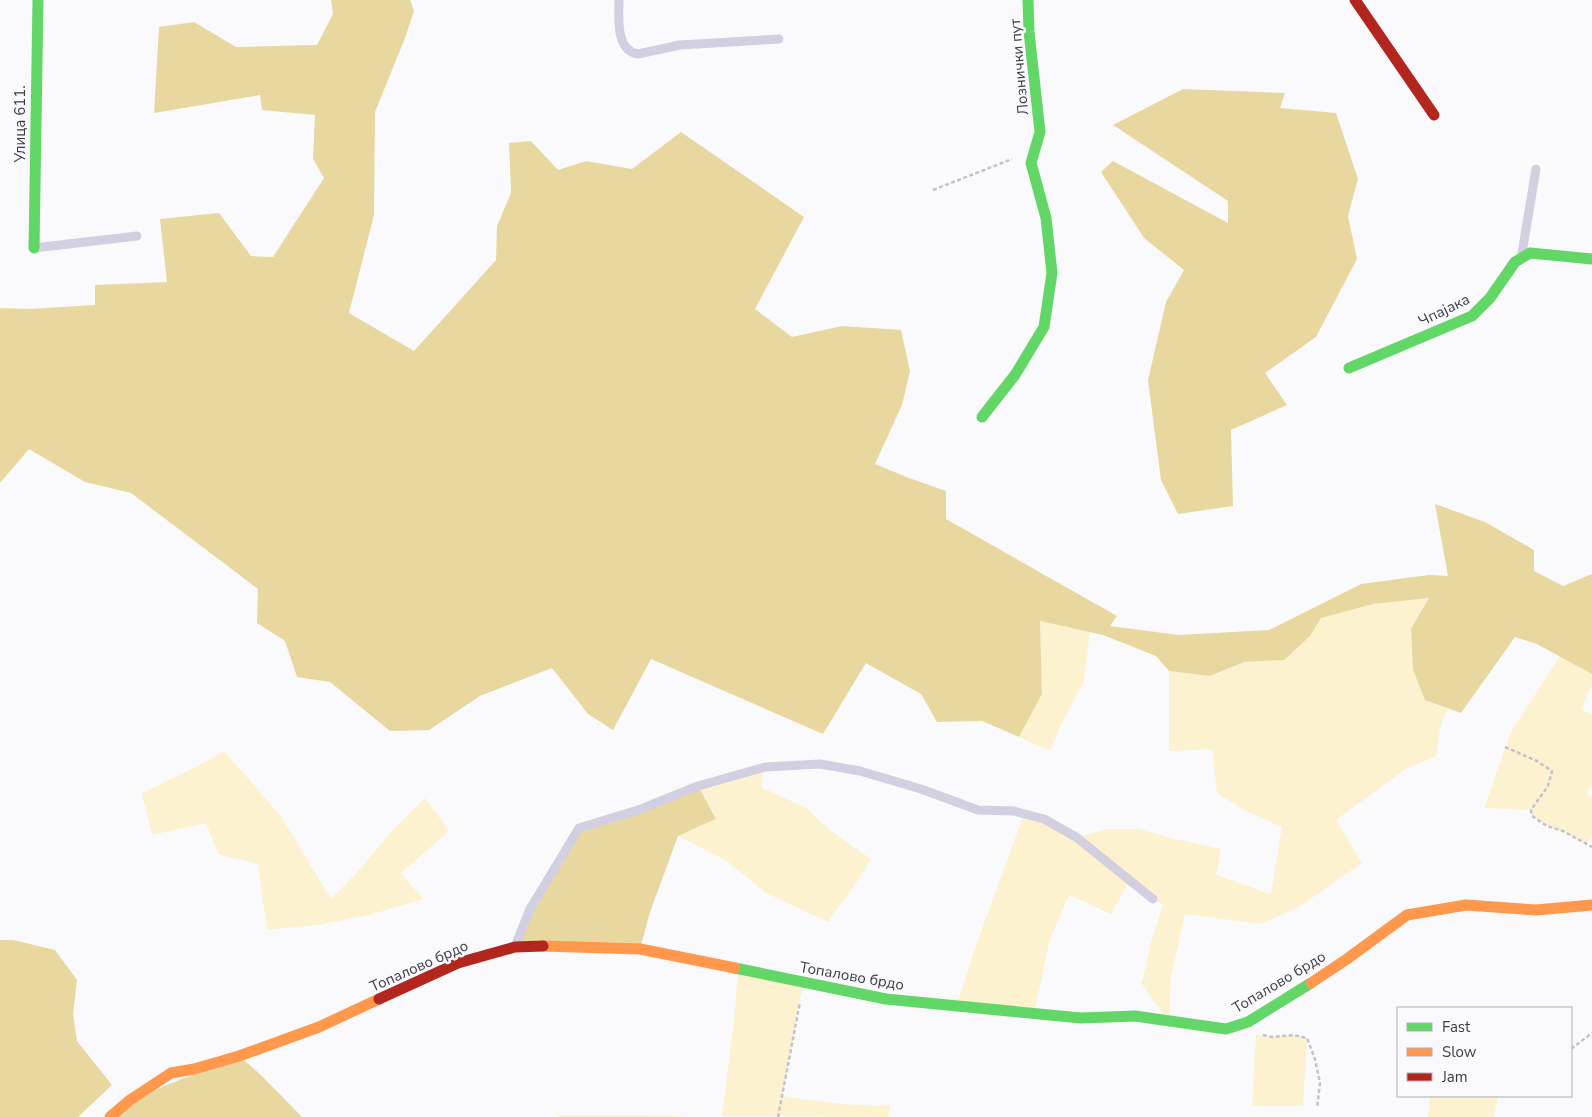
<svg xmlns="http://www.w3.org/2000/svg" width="1592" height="1117" viewBox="0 0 1592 1117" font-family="'Nunito Sans',sans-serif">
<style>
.green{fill:#fcf2cf}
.forest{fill:#e8d8a0}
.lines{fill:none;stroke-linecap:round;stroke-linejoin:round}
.path{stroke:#c4c2cd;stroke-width:2.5;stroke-dasharray:4 2.5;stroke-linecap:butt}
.lane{stroke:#d1cfe0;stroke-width:9}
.fast{stroke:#63d668;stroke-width:11}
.slow{stroke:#ff974d;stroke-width:11}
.jam{stroke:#b3261e;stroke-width:11}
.labels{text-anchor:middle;stroke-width:5;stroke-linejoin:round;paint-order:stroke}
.street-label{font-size:15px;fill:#3d3b44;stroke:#f9f9fd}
</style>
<rect width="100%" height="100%" fill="#fafafc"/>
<!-- green -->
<g class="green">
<polygon points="1430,598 1411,629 1413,670 1425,699 1448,708 1441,724 1436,756 1405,769 1336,820 1362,863 1299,907 1261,924 1185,914 1171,977 1169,1022 1142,984 1151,942 1163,904 1153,899 1130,880 1111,914 1069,895 1050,939 1035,1009 957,1005 974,951 1024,814 1076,837 1108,829 1138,829 1175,839 1221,849 1216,875 1271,894 1282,827 1246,811 1217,793 1212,749 1169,751 1169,671 1210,676 1244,662 1284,660 1310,636 1321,618 1373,604"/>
<polygon points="1040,621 1090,632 1084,681 1062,723 1050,751 1019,737 1042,694"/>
<path d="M1560,656L1592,674V685L1581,709L1592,715V785L1587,794L1592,798V835L1587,843C1568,834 1549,828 1532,816L1531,810L1484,808L1511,732Z"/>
<polygon points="224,751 281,816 331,899 361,868 388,835 425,798 449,831 401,873 423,899 373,914 317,925 267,930 258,864 218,854 206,823 152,835 142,793 196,767"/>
<polygon points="765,767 761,787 806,808 831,831 871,859 858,880 828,922 766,893 727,861 678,836 716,819 698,786"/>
<path d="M738,969L803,983L783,1096C819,1102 854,1106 890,1106L888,1117L722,1116L735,1012Z"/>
<polygon points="1256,1034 1272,1037 1293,1035 1307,1038 1303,1106 1252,1106"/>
<polygon points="1430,1096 1498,1096 1494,1117 1428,1117"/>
<polygon points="558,1115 643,1115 694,1117 558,1117"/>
</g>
<!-- forest -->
<g class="forest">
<polygon points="331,0 410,0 414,11 405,38 375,112 374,215 349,313 414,351 496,260 497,226 511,193 509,143 531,141 558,170 586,161 632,169 681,132 804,217 755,309 792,337 842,326 901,330 910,371 902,405 875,464 909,478 946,491 946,519 1117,616 1110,626 1179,635 1269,630 1361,584 1429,575 1448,576 1435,504 1485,522 1534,550 1534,571 1563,586 1592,574 1592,674 1537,644 1515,637 1461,713 1425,700 1413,670 1411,629 1429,598 1373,604 1321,618 1310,636 1284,660 1244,662 1210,676 1169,671 1156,656 1103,635 1040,621 1042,694 1019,737 982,721 937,722 921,694 866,663 823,734 651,659 613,730 588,714 552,668 480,696 429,730 390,731 330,682 297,677 285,641 257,623 258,589 131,493 85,482 29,449 0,483 0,308 30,309 95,305 95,285 167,282 160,219 219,213 251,256 273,257 324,178 313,159 315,115 262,110 260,95 154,113 159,27 194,22 236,47 317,45 333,14"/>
<polygon points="1183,89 1285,93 1280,108 1336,113 1358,179 1348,216 1357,259 1316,337 1265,373 1287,405 1231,430 1233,506 1178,514 1161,480 1148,380 1166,302 1184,270 1144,238 1101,172 1113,161 1228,223 1228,201 1113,125"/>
<polygon points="698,786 716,819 678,836 650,912 640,949 515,947 530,909 579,828"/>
<polygon points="0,940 13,940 55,950 77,980 73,1014 77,1041 112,1085 78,1117 0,1117"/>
<polygon points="239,1056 262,1076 302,1117 110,1117 130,1100"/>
</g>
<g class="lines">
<!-- path -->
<g class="path">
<polyline points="933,190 1012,159"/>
<polyline points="1505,747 1537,761 1552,771 1548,786 1531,810 1532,816 1547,826 1563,831 1592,847"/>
<polyline points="1263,1035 1272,1037 1293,1035 1307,1038 1315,1059 1320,1083 1317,1108"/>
<polyline points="1571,1049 1592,1033"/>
<polyline points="778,1117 800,1002"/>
</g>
<!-- lane -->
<g class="lane">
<path d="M619,0C619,18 615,50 638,54L680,45L779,39"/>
<polyline points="34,248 137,236"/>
<polyline points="1522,253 1536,169"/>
<polyline points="516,944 530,909 579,828 641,809 698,786 765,767 820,764 860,771 921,789 978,810 1014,811 1044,819 1076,837 1153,899"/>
</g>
<!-- fast -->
<g class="fast">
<polyline points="34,248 38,0"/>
<polyline points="1349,368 1472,316 1490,298 1515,262 1530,253 1592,259"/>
<polyline points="982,417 1015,375 1044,327 1052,273 1046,218 1031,163 1040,132 1029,32 1028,0"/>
<polyline points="735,968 886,999 1081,1018 1135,1016 1226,1029 1248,1022 1311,983"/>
</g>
<!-- slow -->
<g class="slow">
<polyline points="543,946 640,949 735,968"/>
<polyline points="1311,983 1347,959 1407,915 1466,905 1536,910 1592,905"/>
<polyline points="110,1117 130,1100 171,1073 194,1069 239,1056 319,1027 379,999"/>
</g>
<!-- jam -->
<g class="jam">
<polyline points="1355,0 1434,115"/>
<polyline points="379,999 458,963 515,947 543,946"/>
</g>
</g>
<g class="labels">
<!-- street labels -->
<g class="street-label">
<text transform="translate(1019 67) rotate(-95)" y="5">Лознички пут</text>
<text transform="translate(20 124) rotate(-90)" y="5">Улица 611.</text>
<text transform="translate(1444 310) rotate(-26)" y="5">Чпајака</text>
<text transform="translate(419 966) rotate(-24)" y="5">Топалово брдо</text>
<text transform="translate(852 976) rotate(10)" y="5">Топалово брдо</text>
<text transform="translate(1279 982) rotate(-31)" y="5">Топалово брдо</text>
</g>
</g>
<!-- legend -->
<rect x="1397" y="1007" width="175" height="90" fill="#f9f9fd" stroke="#aeadb3"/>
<rect x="1407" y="1023" width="25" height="8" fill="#63d668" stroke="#aeadb3"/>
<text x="1442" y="1032" font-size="15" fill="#3d3b44">Fast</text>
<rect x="1407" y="1048" width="25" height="8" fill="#ff974d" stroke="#aeadb3"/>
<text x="1442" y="1057" font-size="15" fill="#3d3b44">Slow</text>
<rect x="1407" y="1073" width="25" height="8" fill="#b3261e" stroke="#aeadb3"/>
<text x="1442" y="1082" font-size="15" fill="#3d3b44">Jam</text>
</svg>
